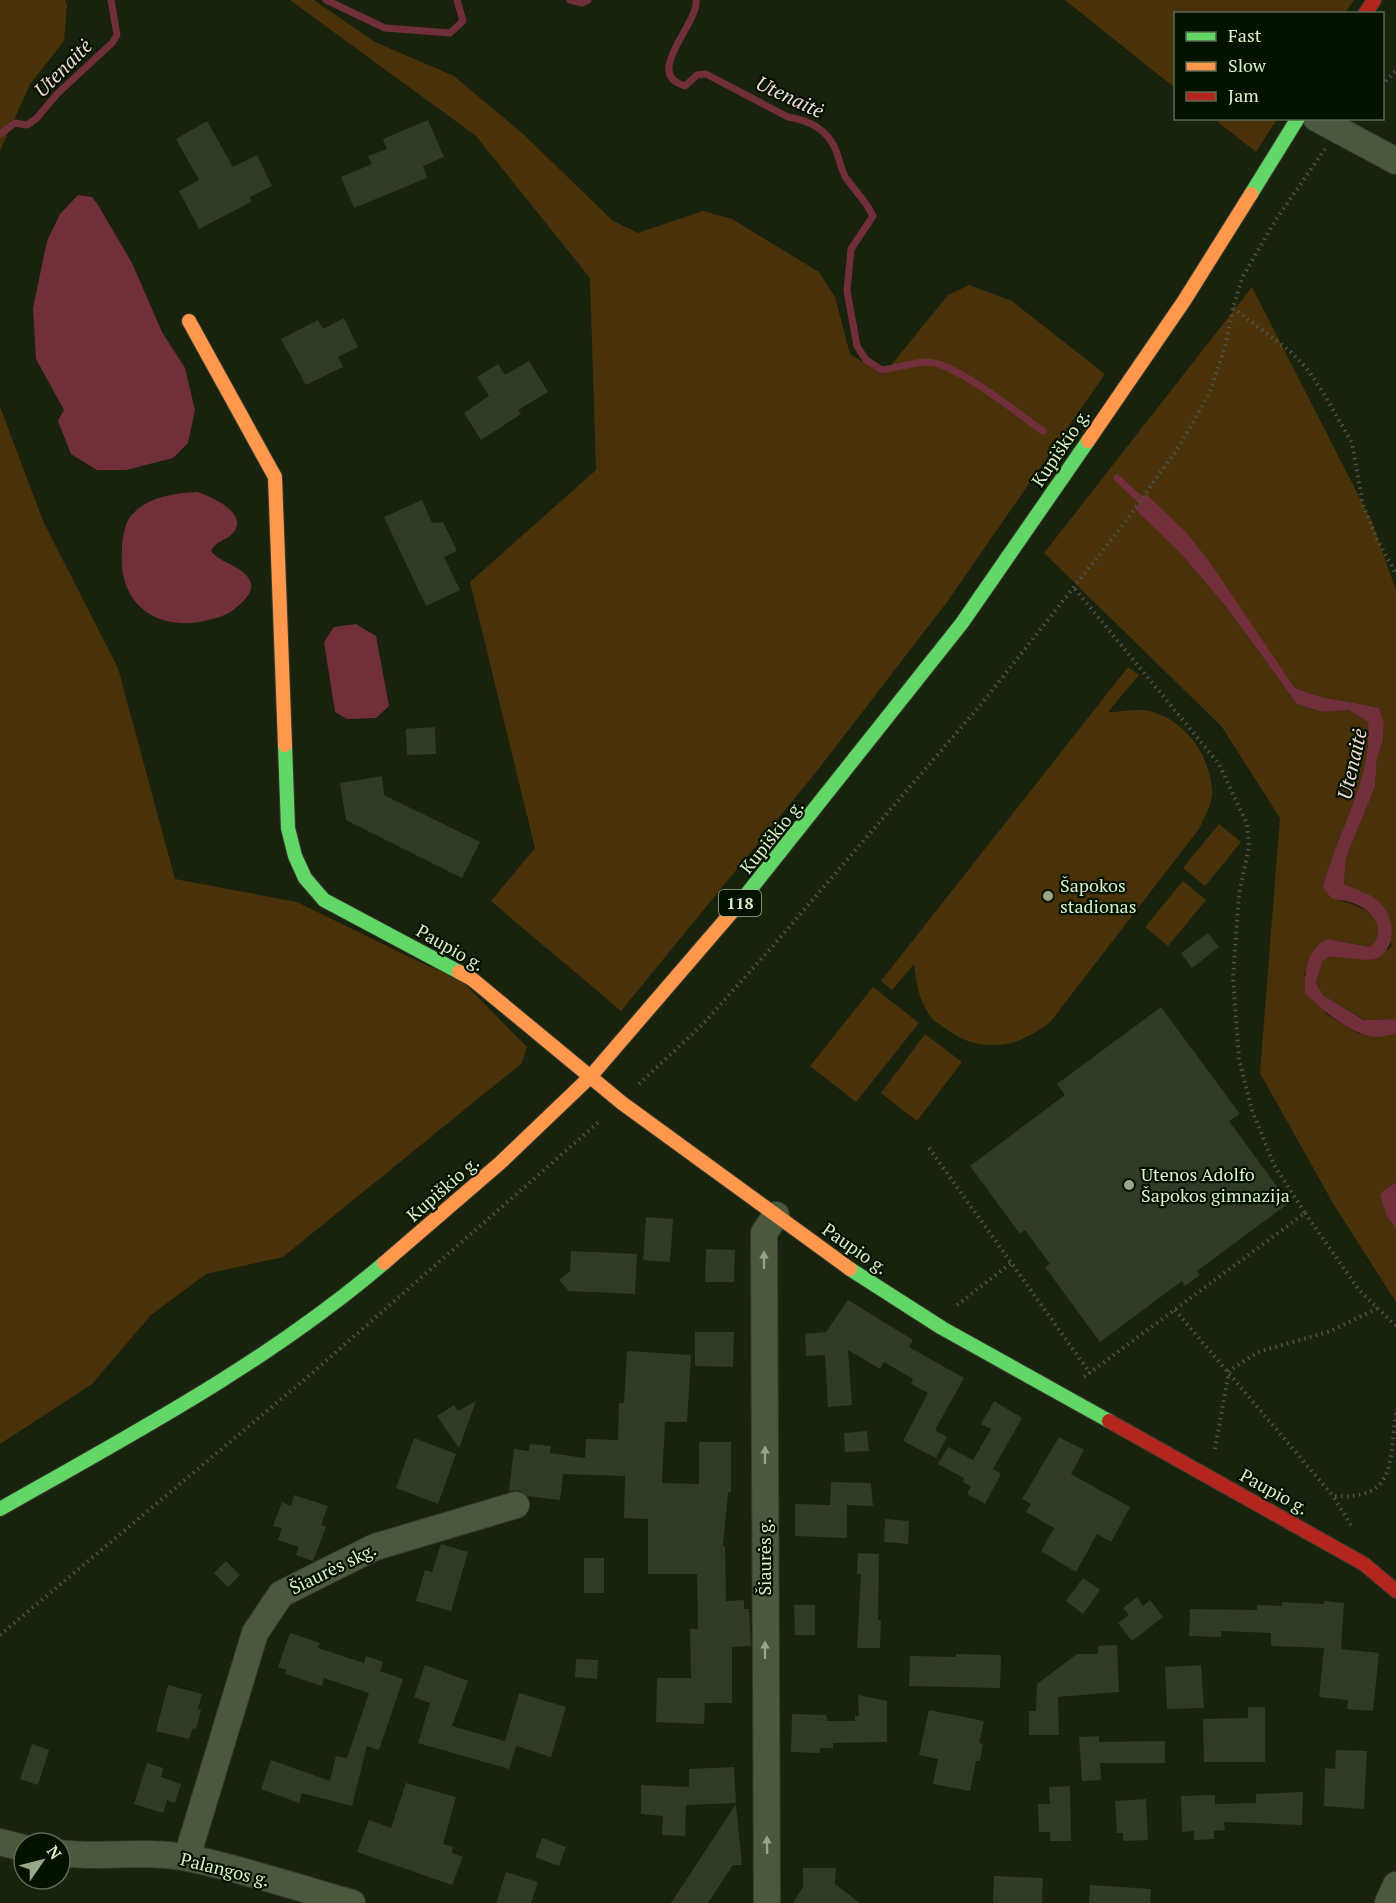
<svg xmlns="http://www.w3.org/2000/svg" width="1396" height="1903" viewBox="0 0 1396 1903" font-family="'PT Serif',serif">
<style>
.green{fill:#49310a}
.water{fill:#702f3a}
.lines{fill:none;stroke-linecap:round;stroke-linejoin:round}
.stream{stroke:#702f3a;stroke-width:7}
.building{fill:#303a24}
.street-casing{stroke:#353c2c;stroke-width:28}
.fast-casing{stroke:#353c2c;stroke-width:16}
.slow-casing{stroke:#353c2c;stroke-width:16}
.jam-casing{stroke:#353c2c;stroke-width:16}
.path{stroke:#4c5541;stroke-width:4;stroke-dasharray:1.5 4.5;stroke-linecap:butt}
.street{stroke:#4c583e;stroke-width:26}
.fast{stroke:#63d668;stroke-width:14}
.slow{stroke:#ff974d;stroke-width:14}
.jam{stroke:#b3261e;stroke-width:14}
.oneway{fill:#94a484}
.poi-dot{fill:#97a788;stroke:#061200;stroke-width:2}
.labels{text-anchor:middle;stroke-width:4.5;stroke-linejoin:round;paint-order:stroke}
.shield{fill:#061200;stroke:#9bad8d;stroke-width:1.5}
.shield-label{font-size:16px;font-weight:bold;fill:#dbefca}
.street-label{font-size:18px;fill:#dbefca;stroke:#061200}
.poi-label{font-size:18px;fill:#dbefca;stroke:#061200;text-anchor:start}
.water-label{font-size:20px;font-style:italic;fill:#f0d8da;stroke:#061200}
</style>
<rect width="100%" height="100%" fill="#19220d"/>
<!-- green -->
<g class="green">
<polygon points="0,0 65,0 67,5 64,41 30,84 0,151"/>
<polygon points="290,0 314,0 375,42 454,76 522,133 613,221 638,233 703,211 732,219 819,272 835,297 850,354 883,375 948,295 969,285 1012,301 1105,374 947,602 817,771 621,1011 491,901 535,848 470,582 596,470 590,278 476,136"/>
<polygon points="1065,0 1354,0 1345,13 1176,14 1175,88"/>
<polygon points="1214,119 1277,119 1256,152"/>
<path d="M1252,287L1372,522L1396,590V1019L1365,1020L1323,995L1316,983L1322,962L1329,957C1358,954 1368,968 1392,946L1370,896L1344,884L1346,858L1375,787L1377,758L1383,741L1384,722L1379,708C1351,701 1320,700 1294,687L1146,495L1136,509L1181,554L1227,608L1297,704L1322,712L1349,709L1368,722C1372,781 1337,831 1323,887C1328,891 1335,899 1342,901C1364,907 1395,922 1371,947L1328,939L1304,974L1326,1014L1359,1034H1396V1183L1385,1189L1387,1217L1396,1228V1302L1334,1205L1260,1073L1280,818L1222,727L1044,553Z"/>
<polygon points="0,407 44,523 118,668 175,879 297,902 426,965 459,978 527,1047 522,1063 283,1257 206,1274 151,1315 92,1384 0,1444"/>
<path d="M1128,667L1139,675L1108,712C1121,712 1137,708 1150,711C1185,720 1210,755 1212,790C1213,803 1204,818 1199,829L1051,1021C1020,1047 984,1055 949,1031C942,1026 932,1020 928,1013C918,997 916,981 914,964L892,990L881,981Z"/>
<polygon points="1219,824 1241,842 1205,886 1183,868"/>
<polygon points="1183,881 1206,900 1168,946 1145,927"/>
<polygon points="873,987 919,1023 856,1102 810,1066"/>
<polygon points="925,1034 962,1062 917,1121 881,1093"/>
</g>
<!-- water -->
<g class="water">
<polygon points="78,195 92,197 98,205 132,263 162,332 185,368 195,410 188,443 173,458 126,470 97,470 71,454 58,421 64,410 36,359 33,308 47,241 60,214"/>
<path d="M197,492C210,496 250,513 233,533C226,541 216,540 211,551C221,564 244,566 250,581C255,591 244,601 237,607C226,617 213,619 199,622C151,630 118,599 122,552C122,541 124,525 130,517C146,497 174,493 197,492Z"/>
<path d="M1146,494L1187,533L1211,564L1294,687C1320,700 1351,701 1379,708L1384,722L1383,741L1377,758L1375,787L1346,858L1344,884C1356,890 1373,894 1381,904C1395,918 1396,945 1380,957C1367,964 1344,955 1329,957L1322,962L1316,983L1323,995L1364,1020L1396,1019V1034C1390,1034 1383,1037 1377,1037C1352,1036 1322,1010 1305,993C1304,973 1307,947 1328,939L1370,947C1389,929 1372,909 1350,902C1344,900 1337,900 1331,898L1323,887C1337,831 1372,781 1368,722L1349,710L1322,712L1297,704L1227,608L1181,554L1135,509Z"/>
<polygon points="356,624 376,636 389,706 376,718 347,719 335,712 324,642 334,627"/>
<polygon points="1396,1183 1396,1228 1387,1217 1380,1195 1385,1189"/>
</g>
<g class="lines">
<!-- stream -->
<g class="stream">
<polyline points="326,0 385,28 450,33 463,21 457,0"/>
<polyline points="570,0 582,3 588,0"/>
<path d="M696,0C699,24 642,74 685,86L697,75L706,74L788,117C807,120 825,128 834,146C839,156 840,168 846,178C855,191 866,201 873,216L851,249L847,291L857,346L866,360L882,370C897,368 913,362 928,362C956,363 1018,414 1043,431"/>
<polyline points="0,134 15,123 27,125 36,119 57,94 112,43 117,35 111,0"/>
<polyline points="1117,478 1146,505"/>
</g>
</g>
<!-- building -->
<g class="building">
<polygon points="428,120 444,157 423,166 427,178 354,208 341,177 372,164 368,156 387,149 383,139"/>
<polygon points="207,121 233,167 257,155 272,186 250,197 251,202 199,229 179,191 199,180 176,139"/>
<polygon points="344,318 358,347 338,357 343,367 306,385 281,339 318,320 323,329"/>
<polygon points="529,361 548,392 518,410 521,414 481,440 464,413 489,396 477,377 498,364 505,375"/>
<polygon points="422,500 432,523 443,522 457,551 444,557 460,590 426,606 384,517"/>
<polygon points="435,727 436,754 407,755 406,729"/>
<polygon points="382,776 384,795 480,842 462,878 346,820 340,783"/>
<polygon points="1208,933 1219,947 1192,968 1181,953"/>
<polygon points="1161,1007 1240,1114 1229,1121 1289,1203 1197,1271 1200,1275 1185,1286 1182,1281 1100,1342 1045,1267 1050,1264 1025,1230 1020,1234 970,1166 1065,1095 1057,1084"/>
<polygon points="646,1217 673,1219 670,1262 643,1260"/>
<polygon points="706,1249 735,1250 734,1282 705,1282"/>
<polygon points="571,1251 637,1254 635,1294 569,1291 559,1280 570,1271"/>
<polygon points="848,1300 913,1340 909,1347 964,1378 935,1430 947,1437 936,1458 903,1441 928,1393 911,1384 913,1379 884,1362 880,1369 848,1350 852,1405 828,1407 825,1355 806,1356 805,1334 826,1332"/>
<polygon points="695,1332 734,1332 733,1367 695,1366"/>
<polygon points="627,1351 691,1355 687,1422 665,1422 662,1483 699,1484 699,1442 731,1442 731,1492 728,1492 723,1546 725,1546 726,1601 744,1600 744,1609 749,1609 751,1646 732,1647 732,1703 705,1703 704,1724 656,1722 657,1678 691,1678 690,1629 698,1629 697,1574 648,1574 648,1519 624,1518 625,1476 563,1474 560,1500 527,1496 519,1490 509,1491 514,1449 529,1451 530,1444 551,1446 550,1453 585,1458 586,1439 618,1440 619,1403 624,1403"/>
<polygon points="476,1401 459,1448 437,1416 454,1405 458,1411"/>
<polygon points="994,1401 1022,1418 993,1469 1001,1474 985,1504 967,1494 971,1486 963,1482 964,1478 938,1464 948,1447 973,1460 991,1429 981,1424"/>
<polygon points="867,1431 869,1451 845,1452 844,1433"/>
<polygon points="1059,1437 1084,1450 1071,1474 1130,1507 1111,1542 1097,1534 1076,1572 1041,1551 1054,1528 1026,1512 1031,1504 1022,1499"/>
<polygon points="414,1438 456,1454 438,1504 396,1488"/>
<polygon points="831,1482 871,1483 873,1506 847,1505 847,1538 795,1536 795,1504 830,1505"/>
<polygon points="294,1495 328,1506 321,1525 326,1527 313,1561 296,1555 299,1547 278,1540 282,1528 273,1526 282,1502 291,1506"/>
<polygon points="885,1519 909,1521 908,1544 884,1542"/>
<polygon points="441,1544 468,1552 451,1611 416,1601 425,1570 432,1572"/>
<polygon points="858,1553 879,1554 878,1620 881,1620 880,1648 857,1648 861,1574 857,1574"/>
<rect x="584" y="1558" width="20" height="35"/>
<polygon points="226,1561 240,1575 228,1587 214,1573"/>
<polygon points="1083,1578 1100,1590 1083,1614 1066,1601"/>
<polygon points="1137,1597 1143,1606 1150,1600 1163,1617 1132,1641 1118,1623 1129,1615 1123,1608"/>
<polygon points="1324,1601 1344,1603 1341,1649 1379,1653 1373,1711 1347,1709 1348,1700 1319,1697 1324,1648 1271,1646 1271,1633 1221,1631 1221,1637 1189,1636 1190,1609 1257,1610 1257,1605 1282,1606 1282,1602 1324,1604"/>
<polygon points="794,1605 815,1605 815,1635 795,1635"/>
<polygon points="290,1633 320,1643 318,1648 364,1663 366,1656 383,1662 380,1671 403,1679 379,1750 367,1746 352,1806 302,1793 299,1803 261,1789 271,1760 330,1781 336,1756 347,1758 369,1693 324,1678 322,1686 285,1674 287,1670 278,1667"/>
<polygon points="1117,1645 1119,1692 1058,1697 1059,1735 1029,1735 1029,1711 1036,1711 1037,1684 1077,1654 1098,1654 1098,1646"/>
<polygon points="956,1654 1001,1655 1000,1688 909,1686 910,1656 956,1657"/>
<polygon points="576,1659 598,1660 597,1679 575,1677"/>
<polygon points="425,1665 468,1681 452,1726 505,1741 519,1693 566,1707 551,1757 516,1746 509,1769 418,1743 430,1703 414,1697"/>
<polygon points="1201,1665 1204,1708 1167,1709 1165,1667"/>
<polygon points="168,1685 202,1694 198,1709 201,1710 196,1729 193,1728 189,1739 156,1731"/>
<polygon points="858,1695 887,1701 887,1742 833,1743 833,1748 820,1748 820,1753 791,1752 792,1714 826,1715 827,1721 855,1721 855,1716 859,1716"/>
<polygon points="1248,1707 1265,1707 1265,1762 1204,1762 1203,1719 1248,1718"/>
<polygon points="929,1710 984,1721 979,1743 983,1744 980,1761 976,1761 970,1791 933,1784 938,1759 919,1755"/>
<polygon points="1099,1736 1099,1742 1165,1741 1165,1763 1100,1763 1101,1780 1082,1781 1079,1737"/>
<polygon points="32,1744 49,1750 38,1785 20,1779"/>
<polygon points="1336,1750 1367,1751 1364,1809 1324,1806 1325,1768 1335,1769"/>
<polygon points="147,1763 163,1768 161,1777 181,1784 175,1803 167,1800 163,1813 134,1804"/>
<polygon points="734,1767 736,1803 686,1805 685,1836 662,1835 663,1816 641,1814 641,1785 689,1787 689,1769"/>
<polygon points="406,1783 456,1797 443,1844 453,1847 452,1853 463,1857 452,1885 357,1852 369,1820 391,1828"/>
<polygon points="1070,1786 1071,1841 1050,1841 1050,1832 1039,1832 1038,1804 1050,1804 1049,1787"/>
<polygon points="1303,1792 1302,1825 1224,1822 1225,1830 1214,1831 1214,1839 1194,1840 1194,1831 1182,1832 1181,1796 1215,1795 1215,1804 1256,1803 1256,1794"/>
<polygon points="1146,1799 1148,1840 1123,1841 1123,1833 1117,1833 1115,1801"/>
<polygon points="736,1804 742,1865 733,1865 708,1903 671,1903"/>
<polygon points="542,1838 566,1847 559,1866 535,1857"/>
<polygon points="803,1868 836,1868 835,1884 860,1903 793,1903 803,1887"/>
<polygon points="506,1872 538,1882 531,1903 496,1903"/>
<polygon points="994,1876 1043,1878 1042,1903 993,1903"/>
<polygon points="1090,1885 1151,1889 1150,1903 1089,1903"/>
</g>
<g class="lines">
<defs>
<g id="street">
<polyline points="1316,118 1396,161"/>
<polyline points="0,1842 24,1848"/>
<path d="M60,1853C102,1859 146,1849 188,1858C243,1869 298,1888 352,1903"/>
<polyline points="187,1857 255,1633 281,1594 375,1547 516,1505"/>
<polyline points="767,1903 764,1233 776,1215"/>
<polyline points="1388,1903 1396,1885"/>
</g>
<g id="fast">
<polyline points="1251,194 1298,118"/>
<polyline points="285,745 288,828 295,856 305,878 324,900 459,972"/>
<polyline points="738,905 962,623 1088,441"/>
<polyline points="850,1269 942,1328 1109,1421"/>
<path d="M0,1509C132,1434 268,1362 384,1263"/>
</g>
<g id="slow">
<polyline points="189,321 275,477 285,745"/>
<polyline points="1088,441 1184,301 1251,194"/>
<polyline points="459,972 472,979 622,1103 850,1269"/>
<polyline points="384,1263 500,1163 590,1077 738,905"/>
</g>
<g id="jam">
<polyline points="1365,14 1374,0"/>
<polyline points="1109,1421 1364,1564 1396,1591"/>
</g>
</defs>
<!-- street casing -->
<use href="#street" class="street-casing"/>
<!-- fast casing -->
<use href="#fast" class="fast-casing"/>
<!-- slow casing -->
<use href="#slow" class="slow-casing"/>
<!-- jam casing -->
<use href="#jam" class="jam-casing"/>
<!-- path -->
<g class="path">
<polyline points="1382,86 1396,70"/>
<polyline points="1233,308 1290,351 1309,371 1327,399 1352,443 1363,505 1377,539 1396,574"/>
<polyline points="1075,589 1219,764 1247,824 1249,847 1239,894 1233,978 1239,1059 1252,1110 1274,1165 1305,1213 1084,1377"/>
<polyline points="639,1084 703,1024 772,947 983,702 1126,521 1180,445 1209,394 1225,347 1233,308 1242,278 1275,221 1325,149"/>
<polyline points="929,1148 1090,1373"/>
<polyline points="1305,1213 1359,1290 1396,1326"/>
<polyline points="957,1305 1011,1263"/>
<polyline points="1175,1310 1333,1496"/>
<polyline points="1215,1449 1229,1371 1258,1352 1331,1331 1378,1308"/>
<path d="M1351,1525L1333,1496C1396,1500 1389,1465 1396,1413"/>
<polyline points="0,1635 311,1374 601,1120"/>
</g>
<!-- street -->
<use href="#street" class="street"/>
<!-- fast -->
<use href="#fast" class="fast"/>
<!-- slow -->
<use href="#slow" class="slow"/>
<!-- jam -->
<use href="#jam" class="jam"/>
</g>
<!-- one-way arrows -->
<defs><path id="oneway-solid" d="M-6-.8H1V-3.2L6.5 0L1 3.2V.8H-6Z" transform="scale(1.5)"/></defs>
<g class="oneway">
<use href="#oneway-solid" transform="translate(764 1260) rotate(-90)"/>
<use href="#oneway-solid" transform="translate(765 1455) rotate(-90)"/>
<use href="#oneway-solid" transform="translate(765 1650) rotate(-90)"/>
<use href="#oneway-solid" transform="translate(767 1845) rotate(-91)"/>
</g>
<!-- markers -->
<g class="poi-dot">
<circle cx="1048" cy="896" r="6"/>
<circle cx="1129" cy="1185" r="6"/>
</g>
<g class="labels">
<!-- shield labels -->
<rect class="shield" x="719" y="890" width="42" height="26" rx="4.5"/>
<g class="shield-label">
<text x="740" y="909">118</text>
</g>
<!-- street labels -->
<g class="street-label">
<text transform="translate(1061 448) rotate(-56)" y="6">Kupiškio g.</text>
<text transform="translate(772 837) rotate(-51)" y="6">Kupiškio g.</text>
<text transform="translate(450 948) rotate(30)" y="6">Paupio g.</text>
<text transform="translate(443 1189) rotate(-41)" y="6">Kupiškio g.</text>
<text transform="translate(855 1249) rotate(35)" y="6">Paupio g.</text>
<text transform="translate(1274 1492) rotate(29)" y="6">Paupio g.</text>
<text transform="translate(765 1557) rotate(-90)" y="6">Šiaurės g.</text>
<text transform="translate(333 1569) rotate(-26)" y="6">Šiaurės skg.</text>
<text transform="translate(225 1870) rotate(14)" y="6">Palangos g.</text>
</g>
<!-- poi labels -->
<g class="poi-label">
<text x="1060" y="892">Šapokos<tspan x="1060" dy="21">stadionas</tspan></text>
<text x="1141" y="1181">Utenos Adolfo<tspan x="1141" dy="21">Šapokos gimnazija</tspan></text>
</g>
<!-- water labels -->
<g class="water-label">
<text transform="translate(63 68) rotate(-45)" y="7">Utenaitė</text>
<text transform="translate(790 97) rotate(25)" y="7">Utenaitė</text>
<text transform="translate(1352 764) rotate(-77)" y="7">Utenaitė</text>
</g>
</g>
<!-- legend -->
<rect x="1174" y="12" width="210" height="108" fill="#061200" stroke="#5b6a51" stroke-width="1.5"/>
<rect x="1186" y="32" width="30" height="9" fill="#63d668" stroke="#5b6a51" stroke-width="1.5"/>
<text x="1228" y="42" font-size="18" fill="#dbefca">Fast</text>
<rect x="1186" y="62" width="30" height="9" fill="#ff974d" stroke="#5b6a51" stroke-width="1.5"/>
<text x="1228" y="72" font-size="18" fill="#dbefca">Slow</text>
<rect x="1186" y="92" width="30" height="9" fill="#b3261e" stroke="#5b6a51" stroke-width="1.5"/>
<text x="1228" y="102" font-size="18" fill="#dbefca">Jam</text>
<!-- north arrow -->
<g transform="translate(42 1861) rotate(55)"><circle r="28" fill="#061200" stroke="#5b6a51" stroke-width="1.5"/>
<path d="M0-4.5L10 22L0 15L-10 22Z" fill="#97a788"/>
<text y="-9" font-size="16" font-weight="bold" text-anchor="middle" fill="#dbefca">N</text>
</g>
</svg>
